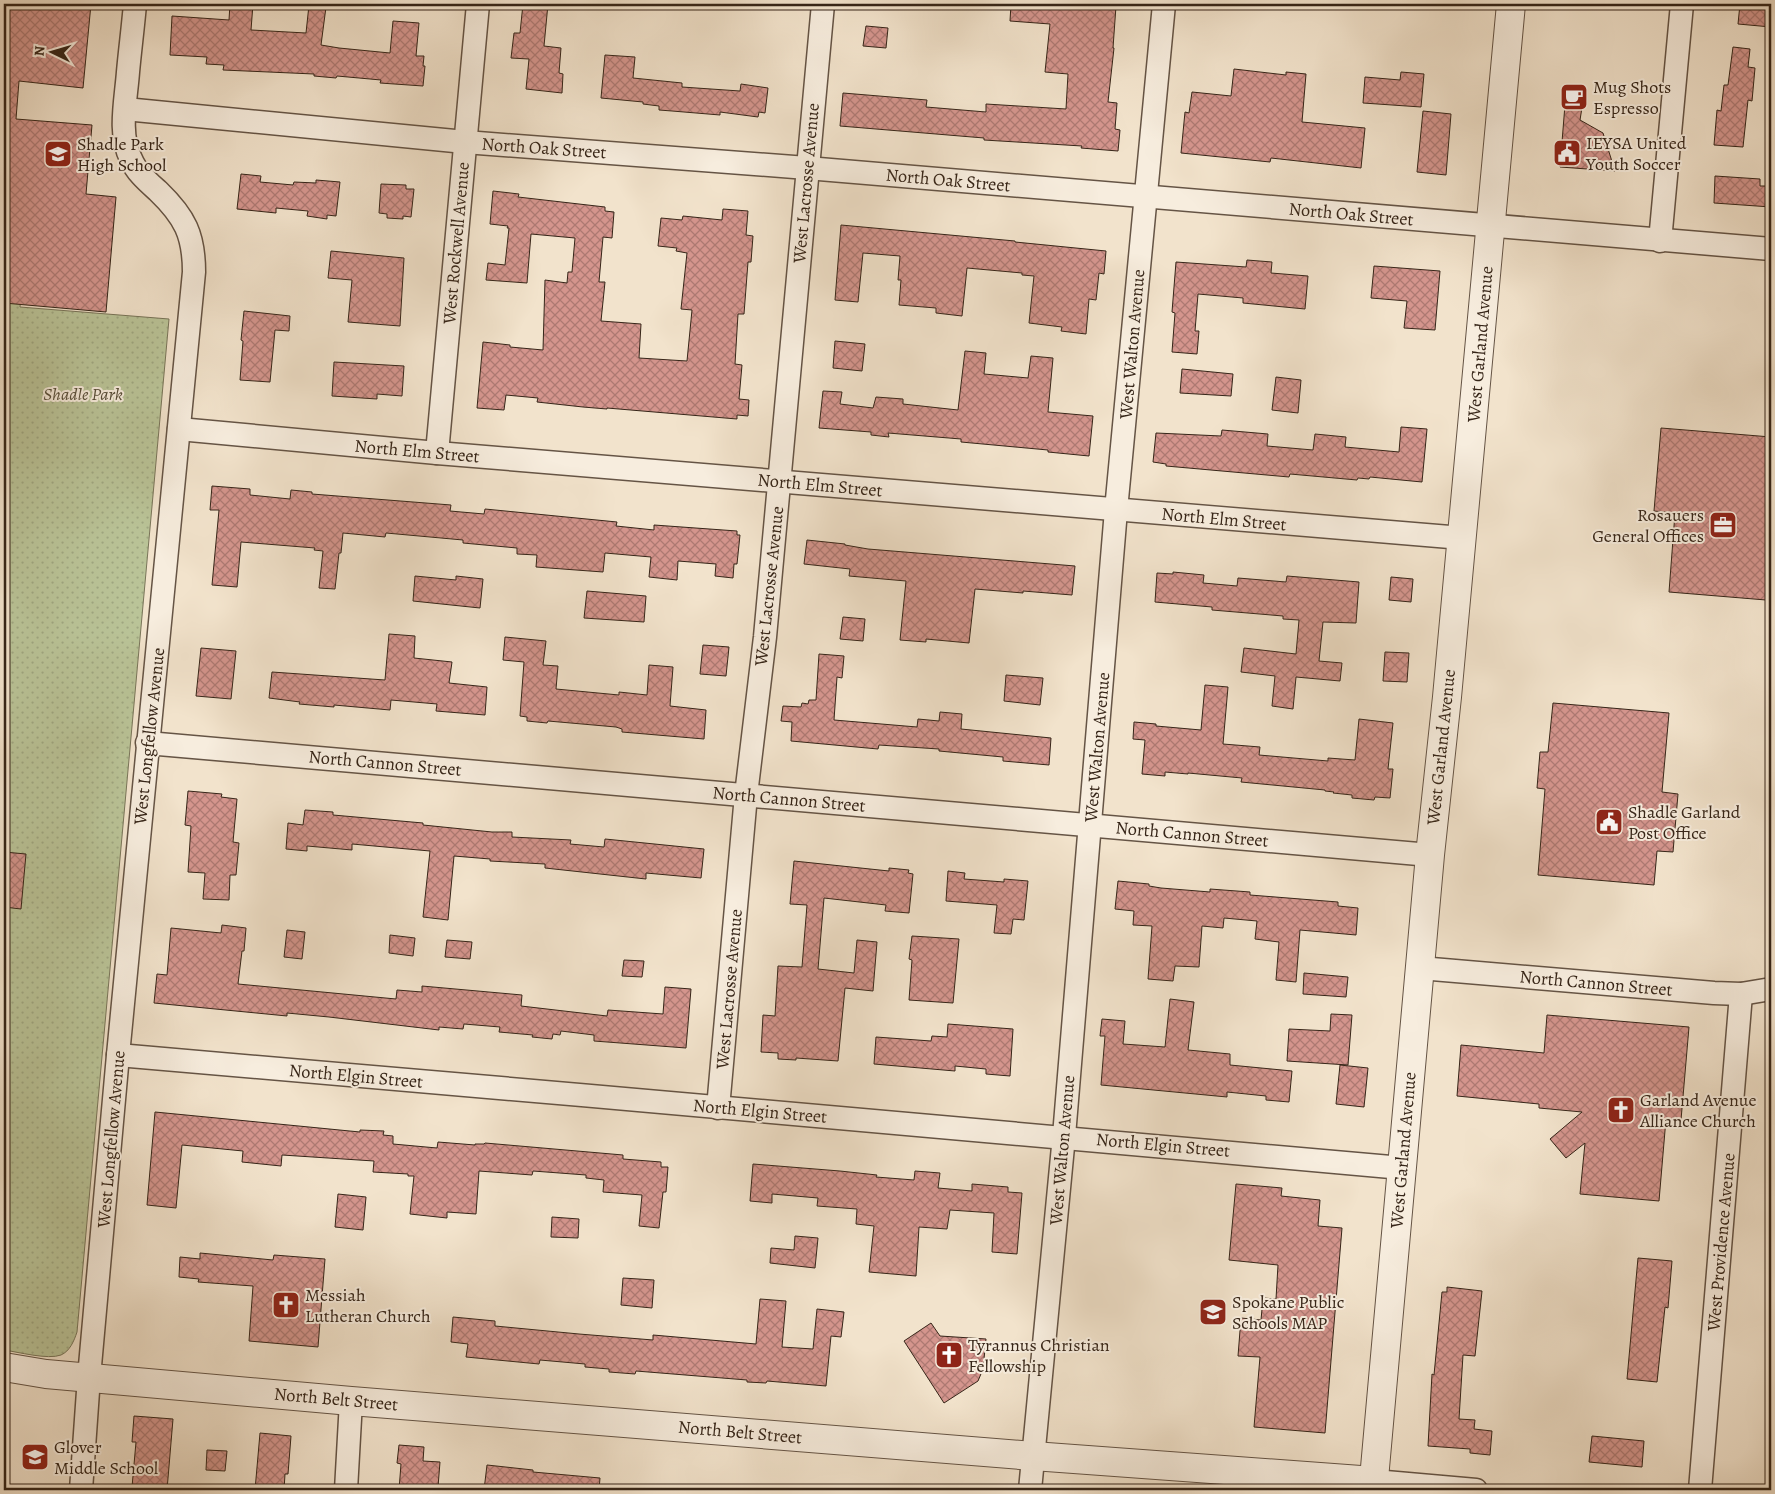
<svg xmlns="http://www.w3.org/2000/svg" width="1775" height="1494" viewBox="0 0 1775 1494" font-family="Alegreya,serif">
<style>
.park{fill:url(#park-dots);stroke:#787458}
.building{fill:url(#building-cross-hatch);stroke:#362518}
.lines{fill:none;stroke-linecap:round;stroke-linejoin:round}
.minor-casing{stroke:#655445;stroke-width:25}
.tertiary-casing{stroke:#655445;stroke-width:30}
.minor{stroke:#f7edde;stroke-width:22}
.tertiary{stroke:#f7edde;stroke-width:28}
.labels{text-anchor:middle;stroke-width:4;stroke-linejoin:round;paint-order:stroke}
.poi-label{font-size:18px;fill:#362518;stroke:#f7edde;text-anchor:start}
.street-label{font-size:18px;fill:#362518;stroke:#f7edde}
.park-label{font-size:18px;font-style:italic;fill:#574d38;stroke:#f7edde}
</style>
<defs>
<pattern id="park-dots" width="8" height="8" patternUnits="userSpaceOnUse" patternTransform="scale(1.25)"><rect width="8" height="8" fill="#bac498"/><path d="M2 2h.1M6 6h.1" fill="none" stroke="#a0a882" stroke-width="1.8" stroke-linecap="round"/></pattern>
<pattern id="building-cross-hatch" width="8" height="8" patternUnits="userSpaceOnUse" patternTransform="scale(1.25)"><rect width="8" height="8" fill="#d4958d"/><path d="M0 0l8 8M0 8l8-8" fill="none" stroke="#ad7972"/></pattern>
</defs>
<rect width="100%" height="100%" fill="#f2e3cc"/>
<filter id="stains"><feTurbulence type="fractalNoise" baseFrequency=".004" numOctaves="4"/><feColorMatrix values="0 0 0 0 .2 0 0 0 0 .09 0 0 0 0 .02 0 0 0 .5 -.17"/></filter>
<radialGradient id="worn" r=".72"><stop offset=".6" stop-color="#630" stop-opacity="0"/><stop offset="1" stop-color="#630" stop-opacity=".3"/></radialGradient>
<!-- park -->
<path class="park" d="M4,295L21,296L20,307L169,319L77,1332C74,1341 70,1351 61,1355C48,1360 18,1352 4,1350Z"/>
<!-- building -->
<g class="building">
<polygon points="4,4 91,4 83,88 19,81 16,119 92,125 86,194 116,197 106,312 4,303"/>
<polygon points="230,4 253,4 251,30 306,33 309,5 326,7 321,45 339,48 390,53 393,21 419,23 416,56 424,56 423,66 425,66 423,86 380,83 381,80 337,76 336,78 314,76 314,74 223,70 224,65 206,64 207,57 170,55 172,16 229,20"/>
<polygon points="523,4 548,4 544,46 561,48 559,73 563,74 562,93 526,89 529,59 511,58 514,33 520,33"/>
<polygon points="1011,4 1093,4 1116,6 1113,48 1114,48 1108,102 1117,103 1115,129 1120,130 1118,151 1081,148 1082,146 984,140 984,138 840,126 843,93 927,100 926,107 986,112 986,104 1066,109 1068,74 1045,72 1050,24 1010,21"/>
<polygon points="1740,4 1771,4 1771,27 1738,24"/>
<polygon points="866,26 888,28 886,48 863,46"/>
<polygon points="1733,47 1750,49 1748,67 1755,68 1752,101 1748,100 1743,147 1714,145 1717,110 1721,111 1724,85 1728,85"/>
<polygon points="605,55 635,57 633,78 682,83 682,87 740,91 741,84 768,88 765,113 759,112 758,117 720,112 720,115 672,111 659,110 659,106 643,104 643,102 601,98"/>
<polygon points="1234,69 1286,75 1286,72 1306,74 1302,122 1365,128 1361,168 1271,158 1270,162 1181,153 1185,112 1189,113 1192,92 1231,96"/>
<polygon points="1401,72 1424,74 1421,107 1363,103 1365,77 1400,80"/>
<polygon points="1566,92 1584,95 1580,120 1603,133 1615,171 1560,167"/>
<polygon points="1423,111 1451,114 1446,175 1417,172"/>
<polygon points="241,174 261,176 260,182 293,185 294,182 316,183 316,180 340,182 336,216 327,215 327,219 307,216 308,211 276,208 276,213 237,209"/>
<polygon points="1715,176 1760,179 1760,186 1771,186 1771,207 1714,203"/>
<polygon points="381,184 406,185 406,189 414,189 411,217 403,216 403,219 387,218 387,214 379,213"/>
<polygon points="493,191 519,194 518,197 605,207 605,211 614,212 612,238 603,237 599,282 605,282 601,321 641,324 639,358 687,361 692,310 681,309 687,253 676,251 677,248 658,246 661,218 682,220 683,216 722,220 723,209 748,211 746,235 753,236 751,262 748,262 744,314 738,314 735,364 742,365 739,399 749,400 748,416 737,415 737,419 607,408 607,409 583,407 537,402 538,398 506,395 504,410 477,408 483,342 510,345 510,347 543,350 545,280 567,283 568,272 572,272 575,238 531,234 527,283 486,280 488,263 505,265 509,228 507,228 508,226 490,224"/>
<polygon points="841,225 1015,241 1015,242 1106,251 1104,274 1099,273 1096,300 1089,299 1086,334 1061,331 1062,327 1029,323 1034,276 1022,275 1022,273 967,268 962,316 936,313 936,308 899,305 901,280 898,280 900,256 863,253 858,302 835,300"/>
<polygon points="331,251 404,258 400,326 348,322 352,280 328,278"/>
<polygon points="1247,260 1272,262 1271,273 1308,276 1305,309 1243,303 1243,298 1198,294 1195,331 1199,331 1197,354 1172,352 1175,313 1172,312 1176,262 1246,267"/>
<polygon points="1374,266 1440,271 1435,330 1404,328 1407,301 1371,298"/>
<polygon points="244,311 290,316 289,331 275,330 270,382 240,380 243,341 241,340"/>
<polygon points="835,341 865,344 862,371 833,368"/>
<polygon points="965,351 986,353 984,374 1028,378 1031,356 1053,358 1048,412 1093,416 1089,456 1048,452 1048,450 961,442 961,439 888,433 889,437 871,435 871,432 819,428 823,391 842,392 840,404 873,408 876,397 903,399 903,404 958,410"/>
<polygon points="334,362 404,366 402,396 377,394 377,399 332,396"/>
<polygon points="1182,369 1233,374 1231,396 1180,393"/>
<polygon points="1276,377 1301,380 1298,413 1272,410"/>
<polygon points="1401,427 1427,429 1422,482 1370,477 1369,479 1358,478 1357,480 1290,474 1289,477 1166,466 1166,464 1153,462 1156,433 1221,436 1222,430 1268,434 1267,446 1313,450 1315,434 1346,437 1345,447 1399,452"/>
<polygon points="1661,428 1771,437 1771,536 1766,600 1669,592 1675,513 1654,511"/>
<polygon points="212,486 250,489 250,495 290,499 291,490 312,492 312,494 451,505 450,511 484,514 485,509 617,522 616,526 654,530 654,525 737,531 737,535 740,535 737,564 734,564 733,578 715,576 716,564 678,561 677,580 649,577 651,557 605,553 603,572 536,567 537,555 517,554 517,548 463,543 463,540 386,533 385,537 343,533 341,553 339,553 335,589 319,588 323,551 314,550 315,548 241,542 237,587 212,585 219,510 210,510"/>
<polygon points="807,540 845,544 845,545 868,549 1075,566 1072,595 1023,591 1023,593 975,589 969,643 926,639 926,642 900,640 906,581 849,576 850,569 804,564"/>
<polygon points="1173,572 1204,575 1203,583 1237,586 1238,578 1286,582 1287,576 1359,582 1356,623 1323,622 1319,661 1342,663 1340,681 1296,677 1293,709 1272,706 1275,676 1241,672 1244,648 1296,654 1299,620 1283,619 1283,616 1212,610 1212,607 1155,602 1157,573 1173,574"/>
<polygon points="415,576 456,580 456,576 483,579 480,608 413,601"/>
<polygon points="1391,577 1413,579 1411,602 1389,600"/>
<polygon points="587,591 646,596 644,622 584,618"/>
<polygon points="843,617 865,619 863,641 840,639"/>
<polygon points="389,634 415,636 414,658 452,662 449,683 487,687 485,715 436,711 437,704 391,700 390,710 334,705 334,707 299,704 300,702 269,698 272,672 385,680"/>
<polygon points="505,637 546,641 543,665 558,666 556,689 619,695 619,692 647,695 649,665 673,667 670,706 706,710 704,739 622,732 622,729 616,727 548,721 547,723 527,721 527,717 520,716 524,662 503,660"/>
<polygon points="703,645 729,647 726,676 700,674"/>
<polygon points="201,648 236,651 231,699 196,696"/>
<polygon points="1385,652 1409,653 1407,682 1383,681"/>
<polygon points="819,654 844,656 842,678 837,677 834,720 917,727 918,719 939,721 940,712 962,714 961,729 1051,738 1049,765 1003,761 1003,757 939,751 939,749 879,745 878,749 791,741 792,722 781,721 783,706 801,707 802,703 808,704 809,700 816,700"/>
<polygon points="1006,675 1043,678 1040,705 1004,701"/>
<polygon points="1205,685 1228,687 1223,744 1260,747 1259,755 1328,761 1328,758 1355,760 1359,719 1393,723 1388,769 1393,769 1390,798 1375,797 1374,800 1352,798 1352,795 1333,793 1334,792 1325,791 1325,790 1241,782 1242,778 1188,773 1188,774 1165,772 1165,776 1142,774 1145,740 1133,739 1134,722 1156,724 1156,726 1201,730"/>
<polygon points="1553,703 1669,713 1662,792 1678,794 1673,852 1657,851 1654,885 1538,875 1545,789 1537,788 1540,752 1548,752"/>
<polygon points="188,791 222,794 221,797 237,799 233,842 239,843 236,875 230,875 229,900 203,899 205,873 188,872 191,826 185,825"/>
<polygon points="305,810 333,812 333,815 423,823 423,825 492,832 512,832 512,837 571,840 570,844 604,847 605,839 704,849 701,878 646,873 646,879 545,868 545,864 490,861 490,859 454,856 448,920 423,917 430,851 352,844 352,850 307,846 307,851 286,849 288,823 303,825"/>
<polygon points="4,852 26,854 21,909 4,907"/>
<polygon points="794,861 889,871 889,868 909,870 908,873 913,874 909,913 885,911 886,905 824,898 818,969 854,973 857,940 877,942 873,991 845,988 838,1061 796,1058 796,1060 778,1059 778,1053 761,1052 763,1015 775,1016 778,966 802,967 807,905 790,904"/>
<polygon points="948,871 965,873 964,879 1004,882 1004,879 1028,881 1024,920 1013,919 1011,934 994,933 997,905 946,901"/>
<polygon points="1118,881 1149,884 1149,886 1161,888 1210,892 1210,889 1250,892 1250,895 1338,902 1338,906 1358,908 1356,935 1300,930 1296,982 1276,980 1279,942 1255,939 1257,921 1224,918 1223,928 1202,926 1199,967 1175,966 1173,981 1148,979 1152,926 1133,925 1134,911 1115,909"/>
<polygon points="222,925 246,928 244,951 242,951 238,984 396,999 397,990 422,992 422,986 522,995 521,1006 607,1016 608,1010 663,1014 665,987 691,989 686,1048 594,1041 594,1035 561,1031 560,1035 553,1034 552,1039 532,1037 533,1035 499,1032 500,1027 464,1024 463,1029 439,1027 439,1030 329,1017 287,1013 287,1016 154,1003 157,974 167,975 171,928 221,933"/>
<polygon points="287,930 305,932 302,959 284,957"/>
<polygon points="390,935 415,938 413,956 389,953"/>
<polygon points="912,936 959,939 953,1003 909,1000 912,960 909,959"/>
<polygon points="447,940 472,942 470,959 445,957"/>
<polygon points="624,960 644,961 642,977 622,976"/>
<polygon points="1304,973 1348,977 1346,997 1303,994"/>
<polygon points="1170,999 1194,1002 1188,1050 1230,1054 1230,1065 1292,1071 1289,1102 1266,1100 1266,1096 1227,1092 1227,1097 1101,1085 1105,1036 1100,1036 1102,1019 1125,1021 1123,1044 1165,1047"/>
<polygon points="1331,1014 1352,1015 1348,1065 1287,1061 1289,1029 1330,1031"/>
<polygon points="1547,1015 1689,1027 1681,1120 1666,1119 1659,1201 1580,1194 1585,1143 1566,1158 1550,1139 1582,1112 1539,1108 1539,1104 1457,1096 1461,1045 1544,1053"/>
<polygon points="948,1024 1013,1029 1010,1076 986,1074 986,1069 955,1066 955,1071 874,1064 876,1037 931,1041 932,1036 947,1037"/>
<polygon points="1340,1065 1368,1068 1364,1107 1336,1104"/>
<polygon points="155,1112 360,1132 360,1130 384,1131 383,1135 393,1136 393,1144 437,1148 438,1142 475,1145 475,1144 484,1144 485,1143 623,1155 623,1159 661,1162 661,1167 668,1167 666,1192 663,1192 659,1228 639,1226 642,1195 603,1192 604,1180 586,1178 586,1175 533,1171 532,1175 479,1171 476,1214 447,1212 447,1218 410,1214 414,1176 408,1176 408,1174 373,1172 374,1161 282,1155 281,1166 242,1162 243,1151 182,1145 176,1208 147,1205"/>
<polygon points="753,1164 840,1171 877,1175 876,1177 914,1180 915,1171 940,1173 938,1188 972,1191 972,1184 1008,1187 1008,1192 1022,1193 1017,1254 992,1252 994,1213 950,1210 947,1229 919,1227 916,1276 869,1272 874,1226 856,1224 857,1209 817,1206 818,1198 772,1194 772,1203 750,1201"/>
<polygon points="1236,1184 1282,1188 1281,1196 1320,1200 1318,1226 1342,1228 1325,1433 1254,1427 1260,1357 1238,1356 1241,1318 1261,1320 1263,1298 1276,1299 1278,1265 1229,1260"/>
<polygon points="338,1194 366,1197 363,1230 335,1227"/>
<polygon points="552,1217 579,1219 578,1238 551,1237"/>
<polygon points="795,1236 818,1238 815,1268 770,1263 771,1248 794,1250"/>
<polygon points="200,1253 273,1260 274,1255 325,1259 318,1347 249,1341 253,1286 198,1282 199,1279 179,1277 180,1257 200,1259"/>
<polygon points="1638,1258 1672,1261 1668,1308 1665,1307 1657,1382 1627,1379"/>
<polygon points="623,1278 654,1280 652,1308 621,1305"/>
<polygon points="1447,1287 1482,1291 1475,1356 1463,1355 1459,1419 1475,1420 1474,1429 1492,1431 1490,1455 1470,1453 1470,1449 1428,1446 1432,1374 1434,1375 1442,1292 1447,1292"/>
<polygon points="760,1299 786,1301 782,1347 813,1349 817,1309 844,1312 841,1337 831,1336 826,1386 767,1381 766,1383 747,1382 747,1380 636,1371 635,1374 609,1372 609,1369 585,1367 585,1364 540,1360 539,1364 466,1357 468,1344 451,1342 453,1317 495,1321 495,1326 579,1334 653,1340 653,1335 756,1344"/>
<polygon points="931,1323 940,1336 986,1339 983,1369 978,1381 944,1403 904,1341"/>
<polygon points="134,1416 173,1419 167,1490 132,1487 136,1442 132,1442"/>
<polygon points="260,1433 291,1436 288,1474 285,1474 284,1490 255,1490"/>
<polygon points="1592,1436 1644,1441 1642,1467 1589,1462"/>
<polygon points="399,1445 424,1447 423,1461 440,1462 438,1487 430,1486 430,1490 399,1490 401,1464 397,1463"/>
<polygon points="207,1450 227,1451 225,1471 206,1470"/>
<polygon points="487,1465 533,1470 533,1472 600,1478 599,1490 484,1490"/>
</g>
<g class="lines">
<defs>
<g id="minor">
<polyline points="125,109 465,142 807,168 1771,249"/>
<polyline points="1660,241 1682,4"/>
<polyline points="179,429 437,453 1462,538"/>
<polyline points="437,453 478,4"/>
<polyline points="147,743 1430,855"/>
<polyline points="1420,968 1714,993 1741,994 1771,989"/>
<path d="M118,1055C546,1093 974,1127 1402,1168"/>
<polyline points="718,1108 746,795 765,637 823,4"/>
<polyline points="1374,1481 1476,1490"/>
<path d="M81,1490L89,1377L118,1055L194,272C194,235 185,217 158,191C148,182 136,172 131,159C118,134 126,100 128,72C130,50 133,27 135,4"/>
<polyline points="346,1490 351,1401"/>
<polyline points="1030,1490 1064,1136 1116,510 1164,4"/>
<polyline points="1700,1490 1741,994"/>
</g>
<g id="tertiary">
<polyline points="4,1367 46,1374 351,1401 1033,1456 1374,1481"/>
<polyline points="1373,1490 1430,855 1447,697 1511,4"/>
</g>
</defs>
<!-- minor casing -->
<use href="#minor" class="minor-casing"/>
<!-- tertiary casing -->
<use href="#tertiary" class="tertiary-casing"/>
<!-- minor -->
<use href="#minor" class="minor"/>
<!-- tertiary -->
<use href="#tertiary" class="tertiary"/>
</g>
<!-- icons -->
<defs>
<symbol id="cafe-square" viewBox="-11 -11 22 22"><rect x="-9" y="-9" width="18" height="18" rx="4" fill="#8f2418" stroke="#f7edde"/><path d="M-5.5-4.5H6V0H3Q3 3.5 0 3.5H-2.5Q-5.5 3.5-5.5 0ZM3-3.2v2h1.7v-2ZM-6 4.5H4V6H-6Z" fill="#fff"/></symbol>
<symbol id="civic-square" viewBox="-11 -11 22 22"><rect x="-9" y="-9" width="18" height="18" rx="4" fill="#8f2418" stroke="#f7edde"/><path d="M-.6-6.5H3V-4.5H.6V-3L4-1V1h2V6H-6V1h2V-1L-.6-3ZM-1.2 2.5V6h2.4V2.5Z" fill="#fff"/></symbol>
<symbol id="school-square" viewBox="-11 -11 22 22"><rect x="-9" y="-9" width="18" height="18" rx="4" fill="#8f2418" stroke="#f7edde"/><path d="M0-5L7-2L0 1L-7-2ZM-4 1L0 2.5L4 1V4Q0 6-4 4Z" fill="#fff"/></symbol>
<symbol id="office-square" viewBox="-11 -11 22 22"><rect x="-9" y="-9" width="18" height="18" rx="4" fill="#8f2418" stroke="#f7edde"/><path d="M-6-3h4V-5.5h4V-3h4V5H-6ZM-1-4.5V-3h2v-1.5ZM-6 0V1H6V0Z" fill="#fff"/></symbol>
<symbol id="church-square" viewBox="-11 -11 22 22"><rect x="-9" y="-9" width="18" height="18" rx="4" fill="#8f2418" stroke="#f7edde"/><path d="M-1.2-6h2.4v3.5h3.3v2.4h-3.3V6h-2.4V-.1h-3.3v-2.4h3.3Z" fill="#fff"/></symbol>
</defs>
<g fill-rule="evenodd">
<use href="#cafe-square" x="1558" y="81" width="32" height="32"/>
<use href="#civic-square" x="1551" y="137" width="32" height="32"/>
<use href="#school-square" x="42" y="138" width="32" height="32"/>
<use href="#office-square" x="1707" y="509" width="32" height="32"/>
<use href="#civic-square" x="1593" y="806" width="32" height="32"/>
<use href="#church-square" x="1605" y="1094" width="32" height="32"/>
<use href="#church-square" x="270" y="1289" width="32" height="32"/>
<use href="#school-square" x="1197" y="1296" width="32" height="32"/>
<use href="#church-square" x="933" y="1339" width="32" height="32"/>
<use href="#school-square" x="19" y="1441" width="32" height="32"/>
</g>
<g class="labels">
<!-- poi labels -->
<g class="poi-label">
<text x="1593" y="93">Mug Shots<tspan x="1593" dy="21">Espresso</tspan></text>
<text x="1586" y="149">IEYSA United<tspan x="1586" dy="21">Youth Soccer</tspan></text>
<text x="77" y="150">Shadle Park<tspan x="77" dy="21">High School</tspan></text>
<text x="1704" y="521" text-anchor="end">Rosauers<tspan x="1704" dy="21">General Offices</tspan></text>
<text x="1628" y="818">Shadle Garland<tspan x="1628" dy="21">Post Office</tspan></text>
<text x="1640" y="1106">Garland Avenue<tspan x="1640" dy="21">Alliance Church</tspan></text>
<text x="305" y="1301">Messiah<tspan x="305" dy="21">Lutheran Church</tspan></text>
<text x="1232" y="1308">Spokane Public<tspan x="1232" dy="21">Schools MAP</tspan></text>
<text x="968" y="1351">Tyrannus Christian<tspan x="968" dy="21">Fellowship</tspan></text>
<text x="54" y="1453">Glover<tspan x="54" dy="21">Middle School</tspan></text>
</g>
<!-- street labels -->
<g class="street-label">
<text transform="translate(544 148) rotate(4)" y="6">North Oak Street</text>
<text transform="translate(948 180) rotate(5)" y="6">North Oak Street</text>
<text transform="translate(806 183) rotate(-85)" y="6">West Lacrosse Avenue</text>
<text transform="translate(1351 214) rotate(5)" y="6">North Oak Street</text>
<text transform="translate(456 243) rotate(-85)" y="6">West Rockwell Avenue</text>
<text transform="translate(1132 344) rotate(-85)" y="6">West Walton Avenue</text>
<text transform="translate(1480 344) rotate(-85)" y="6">West Garland Avenue</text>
<text transform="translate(417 451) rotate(5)" y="6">North Elm Street</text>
<text transform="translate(820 485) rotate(5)" y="6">North Elm Street</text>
<text transform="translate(1224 519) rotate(5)" y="6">North Elm Street</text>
<text transform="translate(769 586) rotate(-84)" y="6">West Lacrosse Avenue</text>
<text transform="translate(149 736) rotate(-84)" y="6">West Longfellow Avenue</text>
<text transform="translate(1097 747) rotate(-85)" y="6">West Walton Avenue</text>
<text transform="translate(1441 747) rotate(-84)" y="6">West Garland Avenue</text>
<text transform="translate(385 763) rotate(5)" y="6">North Cannon Street</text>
<text transform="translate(789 799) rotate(5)" y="6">North Cannon Street</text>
<text transform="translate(1192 834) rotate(5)" y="6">North Cannon Street</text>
<text transform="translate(1596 983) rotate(5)" y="6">North Cannon Street</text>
<text transform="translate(729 989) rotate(-85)" y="6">West Lacrosse Avenue</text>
<text transform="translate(356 1076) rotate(5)" y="6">North Elgin Street</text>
<text transform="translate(760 1111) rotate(5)" y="6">North Elgin Street</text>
<text transform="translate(111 1139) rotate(-85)" y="6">West Longfellow Avenue</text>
<text transform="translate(1163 1145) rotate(5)" y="6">North Elgin Street</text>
<text transform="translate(1062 1150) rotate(-85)" y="6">West Walton Avenue</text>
<text transform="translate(1403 1150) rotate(-85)" y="6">West Garland Avenue</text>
<text transform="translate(1721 1242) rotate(-85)" y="6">West Providence Avenue</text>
<text transform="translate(336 1399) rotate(5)" y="6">North Belt Street</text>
<text transform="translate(740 1432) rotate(5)" y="6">North Belt Street</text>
</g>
<!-- park labels -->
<g class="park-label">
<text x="83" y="400">Shadle Park</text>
</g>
</g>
<!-- margin -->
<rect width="1775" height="1494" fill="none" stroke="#f2e3cc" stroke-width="20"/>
<rect x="5" y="5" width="1765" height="1484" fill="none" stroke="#362518" stroke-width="2.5"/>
<rect x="10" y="10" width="1755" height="1474" fill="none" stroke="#362518"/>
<!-- north arrow -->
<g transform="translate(52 52) rotate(275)" stroke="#f7edde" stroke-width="4" paint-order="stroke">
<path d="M0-4L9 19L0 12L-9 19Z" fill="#362518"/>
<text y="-8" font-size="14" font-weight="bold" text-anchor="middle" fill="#362518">N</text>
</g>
<rect width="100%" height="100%" filter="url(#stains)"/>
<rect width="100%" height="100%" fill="url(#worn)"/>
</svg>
